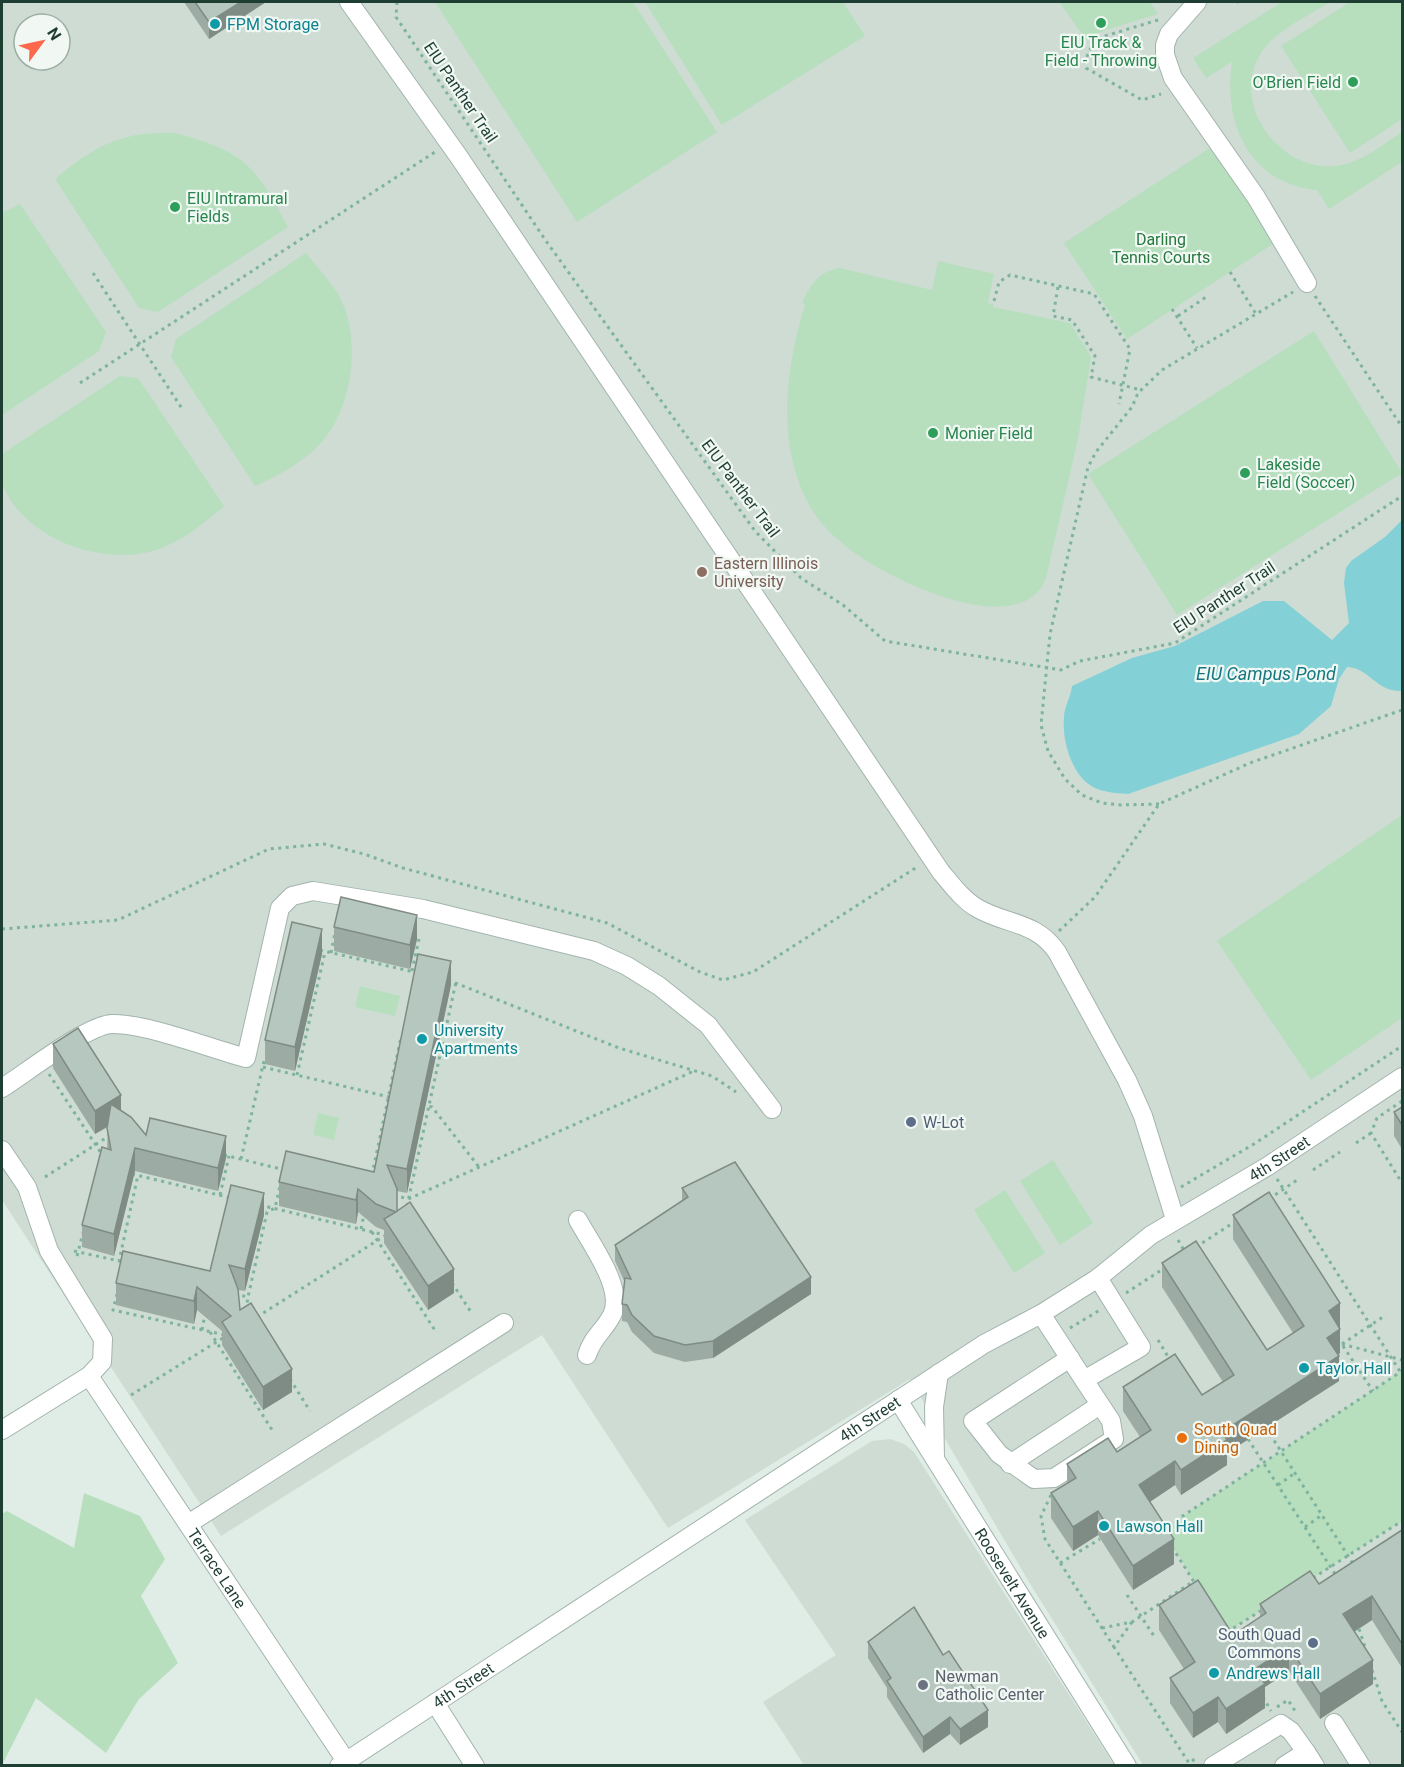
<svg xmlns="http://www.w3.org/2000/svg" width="1404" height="1767" viewBox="0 0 1404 1767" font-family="Roboto,sans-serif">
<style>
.built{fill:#cedcd4;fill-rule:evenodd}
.green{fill:#b7dfbe}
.water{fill:#83d1d6}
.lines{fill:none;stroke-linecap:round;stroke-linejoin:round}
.minor-casing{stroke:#a2b4ad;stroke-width:20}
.path{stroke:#7eb39d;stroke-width:3;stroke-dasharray:3 4.5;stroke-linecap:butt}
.minor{stroke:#fff;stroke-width:18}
.wall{fill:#9caba3}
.shaded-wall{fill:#7f8b85}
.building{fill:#b5c7be;stroke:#7f8b85;stroke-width:1.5}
.leisure-dot{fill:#2e9e5b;stroke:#f1f8f4;stroke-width:2}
.culture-dot{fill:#0f9aa8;stroke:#f1f8f4;stroke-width:2}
.education-dot{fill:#8d6e63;stroke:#f1f8f4;stroke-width:2}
.service-dot{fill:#5c6f8a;stroke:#f1f8f4;stroke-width:2}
.food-dot{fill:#e8710a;stroke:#f1f8f4;stroke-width:2}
.worship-dot{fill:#6b7280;stroke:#f1f8f4;stroke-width:2}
.labels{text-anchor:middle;stroke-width:4.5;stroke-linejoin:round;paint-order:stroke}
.culture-label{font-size:16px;fill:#0d838f;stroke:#f1f8f4;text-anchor:start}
.leisure-label{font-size:16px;fill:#27864d;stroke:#f1f8f4;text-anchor:start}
.street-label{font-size:16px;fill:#1f3e33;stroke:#f1f8f4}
.park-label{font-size:16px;fill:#26783e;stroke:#f1f8f4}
.education-label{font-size:16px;fill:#785e54;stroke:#f1f8f4;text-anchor:start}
.service-label{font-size:16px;fill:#4e5e75;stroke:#f1f8f4;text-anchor:start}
.food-label{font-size:16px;fill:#c56008;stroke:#f1f8f4;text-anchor:start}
.worship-label{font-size:16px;fill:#5b616d;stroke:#f1f8f4;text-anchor:start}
.water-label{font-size:18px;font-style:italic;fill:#14767f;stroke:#f1f8f4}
</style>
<rect width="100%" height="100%" fill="#e0ece6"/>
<!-- built -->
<g class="built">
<path d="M2,2H1402V1765H1143L1029,1582L910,1379L668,1528L542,1335L221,1536L2,1200ZM24,24H60V60H24Z"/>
<polygon points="890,1439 904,1444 914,1452 1114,1765 804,1765 763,1702 836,1655 745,1520 872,1441"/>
</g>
<!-- green -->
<g class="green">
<polygon points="435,2 633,2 717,132 577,222"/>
<polygon points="645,2 843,2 865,36 722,125"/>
<polygon points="1062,2 1150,2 1158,14 1100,32 1086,40 1060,3"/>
<path d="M1282,2H1330C1308,16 1279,29 1263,50C1227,101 1279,173 1337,166C1362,162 1382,145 1402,132V162L1329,209L1317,190C1248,183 1223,123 1232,62L1206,78L1193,58Z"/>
<polygon points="1350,2 1402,2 1402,119 1350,153 1281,46"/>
<path d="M175,133C244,151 256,166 288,227L158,312L139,308L55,179C94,146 122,131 175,133Z"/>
<polygon points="1213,146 1276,242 1127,339 1064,243"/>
<polygon points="20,204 106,332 99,351 2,415 2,213"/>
<path d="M306,253C319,270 338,288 345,309C360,352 350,415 317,447C300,464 277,476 255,486L171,357L176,339Z"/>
<path d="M938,261L994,274L988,303L993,304V307L1070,323L1091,357L1078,439L1046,578C1020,646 879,576 842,543C828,532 815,517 807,501C776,440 786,367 805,304L802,303C810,285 819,271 840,268L932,290Z"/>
<polygon points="1314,331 1402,473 1177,615 1088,474"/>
<path d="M120,376L138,378L224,506C206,522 186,538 164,547C109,570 26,541 3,486C0,477 1,463 2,454Z"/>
<polygon points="1402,815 1402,1018 1311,1080 1217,941"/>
<polygon points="360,986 400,996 395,1016 355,1007"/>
<polygon points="318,1113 339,1118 334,1140 313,1135"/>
<polygon points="1053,1160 1093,1223 1060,1245 1020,1181"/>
<polygon points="1005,1190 1045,1253 1014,1273 974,1210"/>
<polygon points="1402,1371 1402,1521 1227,1632 1162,1530"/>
<polygon points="84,1493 140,1516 165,1559 141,1596 178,1663 139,1699 106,1753 36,1698 2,1765 2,1514 7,1511 74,1548"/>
</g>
<!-- water -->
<path class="water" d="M1402,520V691C1376,692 1370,668 1347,667L1339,679L1331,706L1299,734L1128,794C1114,793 1098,792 1087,783C1070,769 1062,738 1064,718C1064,706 1071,697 1072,686L1132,658L1175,646L1263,601H1284L1332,640L1349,623L1344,583L1346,568L1351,561L1385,537Z"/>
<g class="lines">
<defs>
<g id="minor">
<path d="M349,2L459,157L941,872C952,885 963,900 977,908C1006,925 1036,921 1057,952L1127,1080L1143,1116L1175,1219"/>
<polyline points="1197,2 1169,34 1165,45 1165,55 1173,78 1256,197 1307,283"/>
<path d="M2,1088C26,1073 87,1025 112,1024C145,1023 212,1049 246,1058L280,908L292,896L313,891L423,909L594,951L627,966L659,986L708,1025L772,1109"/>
<polyline points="2,1150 27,1187 49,1251 103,1339 102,1362 89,1376 2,1430"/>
<path d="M578,1220C591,1244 625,1289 612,1315C604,1331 593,1336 587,1355"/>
<polyline points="1041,1314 1084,1380 1141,1347 1098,1278"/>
<polyline points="1070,1358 973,1421 999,1454 1034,1479 1054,1478 1114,1439 1111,1421 1084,1380"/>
<path id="s1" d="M89,1376L346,1761"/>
<path id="s2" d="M898,1400L1127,1766"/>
<polyline points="935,1458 934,1407 939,1373"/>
<polyline points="1010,1464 1100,1405"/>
<polyline points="188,1524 504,1323"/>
<polyline points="435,1703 475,1766"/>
<polyline points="1334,1723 1361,1766"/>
<path id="s3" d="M339,1766L984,1344L1041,1314L1098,1278L1151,1235L1268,1166L1402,1077"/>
<polyline points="1213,1766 1281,1724 1291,1731 1306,1752"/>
<polyline points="1284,1766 1306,1752 1315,1766"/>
</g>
</defs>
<!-- minor casing -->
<use href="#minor" class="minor-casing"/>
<!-- path -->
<g class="path">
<polyline points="397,2 396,17 546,241 755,531 801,578 843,605 885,641 1061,670 1080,661 1175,643 1402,496"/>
<polyline points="1237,2 1238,2"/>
<polyline points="1158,20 1095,39 1084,63 1086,68 1142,100 1161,94"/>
<polyline points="1230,272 1256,314"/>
<polyline points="93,273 183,410"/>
<polyline points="1058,287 1053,316 1072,320 1095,356 1091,377 1141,390"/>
<polyline points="1315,296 1402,427"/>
<polyline points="994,301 999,282 1010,275 1094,294 1130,349 1119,404"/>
<polyline points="1172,309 1197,348"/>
<polyline points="1178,316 1206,297"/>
<polyline points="80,383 435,152"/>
<polyline points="1159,804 1121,805 1102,803 1082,795 1065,779 1048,751 1041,725 1050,634 1088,467 1096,452 1132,407 1138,393 1162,370 1293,292"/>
<polyline points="2,929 118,920 269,849 324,844 364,854 403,868 607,923 700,972 723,980 753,972 917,867"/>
<polyline points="1059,931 1095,897 1159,804 1250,763 1402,710"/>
<polyline points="320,950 418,973"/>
<polyline points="331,953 335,933"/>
<polyline points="412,971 419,939"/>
<polyline points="448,980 619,1048 712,1076 736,1092"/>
<polyline points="263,1067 389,1097"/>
<polyline points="49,1074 101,1153 100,1157"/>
<polyline points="297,1075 325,952"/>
<polyline points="1402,1101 1377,1118 1371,1133 1402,1183"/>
<polyline points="422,1105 432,1107 479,1167"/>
<polyline points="1356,1143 1371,1133"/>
<polyline points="224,1155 285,1170"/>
<polyline points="241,1159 264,1061"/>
<polyline points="1313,1170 1340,1152"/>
<polyline points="132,1174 231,1198"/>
<polyline points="372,1175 401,1037"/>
<polyline points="45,1177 109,1136"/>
<polyline points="1277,1179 1401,1373"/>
<polyline points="1181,1187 1254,1144 1402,1046"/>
<polyline points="220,1195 229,1156"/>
<polyline points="394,1195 408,1199 694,1071"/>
<polyline points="1269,1199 1297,1180"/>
<polyline points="260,1205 385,1235"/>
<polyline points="407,1206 456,982"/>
<polyline points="361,1229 364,1214"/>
<polyline points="372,1232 436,1332"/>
<polyline points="1178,1240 1185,1252"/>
<polyline points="1196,1247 1236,1221"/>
<polyline points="74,1251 119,1261 138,1175"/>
<polyline points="77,1256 83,1233"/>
<polyline points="452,1283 471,1312"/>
<polyline points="1126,1293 1163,1269"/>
<polyline points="117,1294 113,1310 225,1335"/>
<polyline points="235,1294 248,1297 267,1212 275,1208 280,1186"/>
<polyline points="246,1310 248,1297"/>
<polyline points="257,1317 386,1235"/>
<polyline points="1070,1328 1100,1310"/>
<polyline points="202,1330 205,1314"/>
<polyline points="210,1332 274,1433"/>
<polyline points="1158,1340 1170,1360"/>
<polyline points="1342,1344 1402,1360"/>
<polyline points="1342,1344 1386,1315"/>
<polyline points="1343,1346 1373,1391"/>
<polyline points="290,1379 310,1411"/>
<polyline points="131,1395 223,1338"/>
<polyline points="1266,1428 1354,1565"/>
<polyline points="1248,1439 1337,1577"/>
<polyline points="1278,1485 1295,1473"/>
<polyline points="1051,1495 1041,1516 1045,1539 1114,1647"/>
<polyline points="1305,1527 1322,1515"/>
<polyline points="1163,1529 1402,1371"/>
<polyline points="1172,1547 1196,1585"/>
<polyline points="1060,1563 1100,1539"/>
<polyline points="1313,1578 1402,1521"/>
<polyline points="1127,1595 1154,1636"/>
<polyline points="1132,1622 1114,1647 1189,1763 1198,1757"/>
<polyline points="1102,1628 1132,1622 1194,1581"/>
<polyline points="1359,1629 1366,1650"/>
<polyline points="1227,1632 1262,1610"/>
<polyline points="1372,1670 1382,1701 1402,1732"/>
<polyline points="1263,1697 1271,1711"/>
<polyline points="1277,1707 1288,1700 1297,1714"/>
</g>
<!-- minor -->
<use href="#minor" class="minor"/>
</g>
<!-- wall -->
<g class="wall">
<polygon points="184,2 266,2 209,39"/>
<polygon points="334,927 417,939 410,969 334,951"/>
<polygon points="322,954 295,1071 265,1064 265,1040"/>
<polygon points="451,985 407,1193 397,1191 397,1211 454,1293 428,1310 384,1243 384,1230 376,1227 358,1212 356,1224 279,1206 279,1182 374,1172"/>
<polygon points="53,1044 146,1135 226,1158 218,1191 135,1171 114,1256 82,1247 82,1225 107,1149 108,1127 95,1134 53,1068"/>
<polygon points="1402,1107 1402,1149 1394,1136 1394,1112"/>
<polygon points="682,1188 811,1294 713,1358 685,1362 654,1353 632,1332 627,1322 622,1321 622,1304 625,1283 615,1261 615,1245 682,1201"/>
<polygon points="264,1215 245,1291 238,1290 240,1310 292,1392 263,1410 222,1345 222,1331 197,1310 194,1324 116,1305 116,1283 210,1271"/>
<polygon points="1233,1215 1340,1328 1340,1353 1338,1355 1339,1381 1227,1453 1227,1465 1181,1495 1175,1485 1150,1502 1174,1564 1133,1590 1098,1535 1073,1551 1051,1518 1051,1493 1067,1483 1067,1464 1117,1452 1140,1437 1123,1411 1123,1387 1202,1395 1223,1382 1162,1287 1162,1263 1267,1350 1293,1333 1233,1239"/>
<polygon points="1402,1530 1402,1668 1372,1620 1354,1632 1373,1684 1320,1719 1289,1671 1265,1687 1265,1708 1226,1734 1218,1722 1193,1738 1170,1703 1170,1678 1184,1669 1159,1630 1159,1605 1233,1635 1260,1618 1260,1604 1319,1584"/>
<polygon points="868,1642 943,1655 988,1727 960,1745 950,1734 923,1753 887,1697 887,1688 868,1658"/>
</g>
<!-- shaded-wall -->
<g class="shaded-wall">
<polygon points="241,2 266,2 209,39 209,22"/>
<polygon points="417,915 417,939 410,969 410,945"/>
<polygon points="322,929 322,954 295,1071 295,1047"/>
<polygon points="451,961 451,985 407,1193 407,1169"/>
<polygon points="121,1095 121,1118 95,1134 95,1111"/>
<polygon points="226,1136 226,1158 218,1191 218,1168"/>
<polygon points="135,1148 135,1171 114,1256 114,1234"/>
<polygon points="358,1189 358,1212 356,1224 356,1200"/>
<polygon points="264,1193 264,1215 245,1291 245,1269"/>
<polygon points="454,1269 454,1293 428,1310 428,1286"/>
<polygon points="811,1277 811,1294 713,1358 713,1341"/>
<polygon points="197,1287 197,1310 194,1324 194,1301"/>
<polygon points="1340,1303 1340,1328 1329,1335 1329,1311"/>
<polygon points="1340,1329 1340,1353 1327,1362 1327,1338"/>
<polygon points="1339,1356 1339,1381 1227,1453 1227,1465 1181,1495 1181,1470 1222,1432"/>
<polygon points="292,1369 292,1392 263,1410 263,1387"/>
<polygon points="1175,1461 1175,1485 1139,1509 1139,1485"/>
<polygon points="1098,1511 1098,1535 1073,1551 1073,1527"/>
<polygon points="1174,1539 1174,1564 1133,1590 1133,1566"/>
<polygon points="1372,1596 1372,1620 1343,1639 1343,1614"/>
<polygon points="1289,1647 1289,1671 1265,1687 1265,1708 1226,1734 1226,1709 1255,1669"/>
<polygon points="1373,1660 1373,1684 1320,1719 1320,1694"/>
<polygon points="1218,1697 1218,1722 1193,1738 1193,1713"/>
<polygon points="988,1710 988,1727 960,1745 960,1729"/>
<polygon points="950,1717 950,1734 923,1753 923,1737"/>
</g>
<!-- building -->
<g class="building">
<polygon points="195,2 241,2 209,22"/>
<polygon points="341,897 417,915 410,945 334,927"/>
<polygon points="292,922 322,929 295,1047 265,1040"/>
<polygon points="418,954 451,961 407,1169 387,1165 397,1189 397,1211 410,1202 454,1269 428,1286 384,1219 396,1212 376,1204 358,1189 356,1200 279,1182 286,1151 374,1172"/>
<polygon points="78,1028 121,1095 95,1111 53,1044"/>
<polygon points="111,1104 131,1117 146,1135 150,1118 226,1136 218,1168 135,1148 114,1234 82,1225 102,1147 111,1150 107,1128"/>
<polygon points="1402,1107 1402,1125 1394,1112"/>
<polygon points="735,1162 811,1277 713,1341 685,1345 654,1336 632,1315 627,1305 622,1304 625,1278 631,1279 615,1245 688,1197 682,1188"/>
<polygon points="231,1185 264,1193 245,1269 229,1265 238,1289 240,1310 251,1303 292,1369 263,1387 222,1322 231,1316 197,1287 194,1301 116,1283 123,1251 210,1271"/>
<polygon points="1269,1192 1340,1303 1329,1311 1340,1329 1327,1338 1339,1356 1222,1432 1227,1440 1181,1470 1175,1461 1139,1485 1174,1539 1133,1566 1098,1511 1073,1527 1051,1493 1076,1478 1067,1464 1108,1438 1117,1452 1151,1430 1123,1387 1175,1354 1202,1395 1234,1375 1162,1263 1196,1241 1267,1350 1304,1326 1233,1215"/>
<polygon points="1402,1530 1402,1644 1372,1596 1343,1614 1373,1660 1320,1694 1289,1647 1255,1669 1265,1684 1226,1709 1218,1697 1193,1713 1170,1678 1195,1662 1159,1605 1198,1580 1233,1635 1266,1613 1260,1604 1310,1571 1319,1584"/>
<polygon points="914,1607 943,1655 949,1651 988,1710 960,1729 950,1717 923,1737 887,1681 891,1678 868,1642"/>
</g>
<!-- markers -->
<g class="leisure-dot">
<circle cx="1101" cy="23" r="6"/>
<circle cx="1353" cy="82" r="6"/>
<circle cx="175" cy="207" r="6"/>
<circle cx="933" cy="433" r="6"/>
<circle cx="1245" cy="473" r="6"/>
</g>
<g class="culture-dot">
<circle cx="215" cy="24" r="6"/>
<circle cx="422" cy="1039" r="6"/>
<circle cx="1304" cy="1368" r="6"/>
<circle cx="1104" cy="1526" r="6"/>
<circle cx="1214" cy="1673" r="6"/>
</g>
<circle class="education-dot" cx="702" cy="572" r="6"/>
<g class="service-dot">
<circle cx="911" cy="1122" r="6"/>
<circle cx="1313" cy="1643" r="6"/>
</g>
<circle class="food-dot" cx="1182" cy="1438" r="6"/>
<circle class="worship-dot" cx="923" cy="1685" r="6"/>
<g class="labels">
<!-- culture labels -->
<g class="culture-label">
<text x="227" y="30">FPM Storage</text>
<text x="434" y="1036">University<tspan x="434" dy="18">Apartments</tspan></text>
<text x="1316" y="1374">Taylor Hall</text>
<text x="1116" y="1532">Lawson Hall</text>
<text x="1226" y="1679">Andrews Hall</text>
</g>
<!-- leisure labels -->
<g class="leisure-label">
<text x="1101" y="48" text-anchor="middle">EIU Track &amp;<tspan x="1101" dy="18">Field - Throwing</tspan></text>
<text x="1341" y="88" text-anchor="end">O'Brien Field</text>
<text x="187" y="204">EIU Intramural<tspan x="187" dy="18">Fields</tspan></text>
<text x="945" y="439">Monier Field</text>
<text x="1257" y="470">Lakeside<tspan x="1257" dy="18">Field (Soccer)</tspan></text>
</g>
<!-- street labels -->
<g class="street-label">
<text transform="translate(461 92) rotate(56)" y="6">EIU Panther Trail</text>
<text transform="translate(741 488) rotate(53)" y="6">EIU Panther Trail</text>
<text transform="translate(1224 597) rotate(-33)" y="6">EIU Panther Trail</text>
<text dy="6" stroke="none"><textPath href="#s3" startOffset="1120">4th Street</textPath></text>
<text dy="6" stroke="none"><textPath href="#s3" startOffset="634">4th Street</textPath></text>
<text dy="6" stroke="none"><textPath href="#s1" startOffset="231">Terrace Lane</textPath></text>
<text dy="6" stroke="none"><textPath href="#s2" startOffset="216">Roosevelt Avenue</textPath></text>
<text dy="6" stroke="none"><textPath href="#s3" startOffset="148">4th Street</textPath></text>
</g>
<!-- park labels -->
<g class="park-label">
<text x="1161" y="245">Darling<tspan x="1161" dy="18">Tennis Courts</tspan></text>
</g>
<!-- education labels -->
<g class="education-label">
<text x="714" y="569">Eastern Illinois<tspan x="714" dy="18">University</tspan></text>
</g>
<!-- service labels -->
<g class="service-label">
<text x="923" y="1128">W-Lot</text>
<text x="1301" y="1640" text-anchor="end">South Quad<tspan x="1301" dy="18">Commons</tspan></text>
</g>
<!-- food labels -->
<g class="food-label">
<text x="1194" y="1435">South Quad<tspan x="1194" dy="18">Dining</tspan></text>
</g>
<!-- worship labels -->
<g class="worship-label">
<text x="935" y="1682">Newman<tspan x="935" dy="18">Catholic Center</tspan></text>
</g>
<!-- water labels -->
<g class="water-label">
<text x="1266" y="680">EIU Campus Pond</text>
</g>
</g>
<!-- border -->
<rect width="1404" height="1767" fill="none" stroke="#1f3e33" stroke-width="6"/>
<!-- north arrow -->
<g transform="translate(42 42) rotate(57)"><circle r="28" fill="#f1f8f4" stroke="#9daea7" stroke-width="1.5"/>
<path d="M0-4.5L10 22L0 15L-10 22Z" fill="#fd684d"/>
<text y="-9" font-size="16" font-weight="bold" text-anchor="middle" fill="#1f3e33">N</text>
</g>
</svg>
